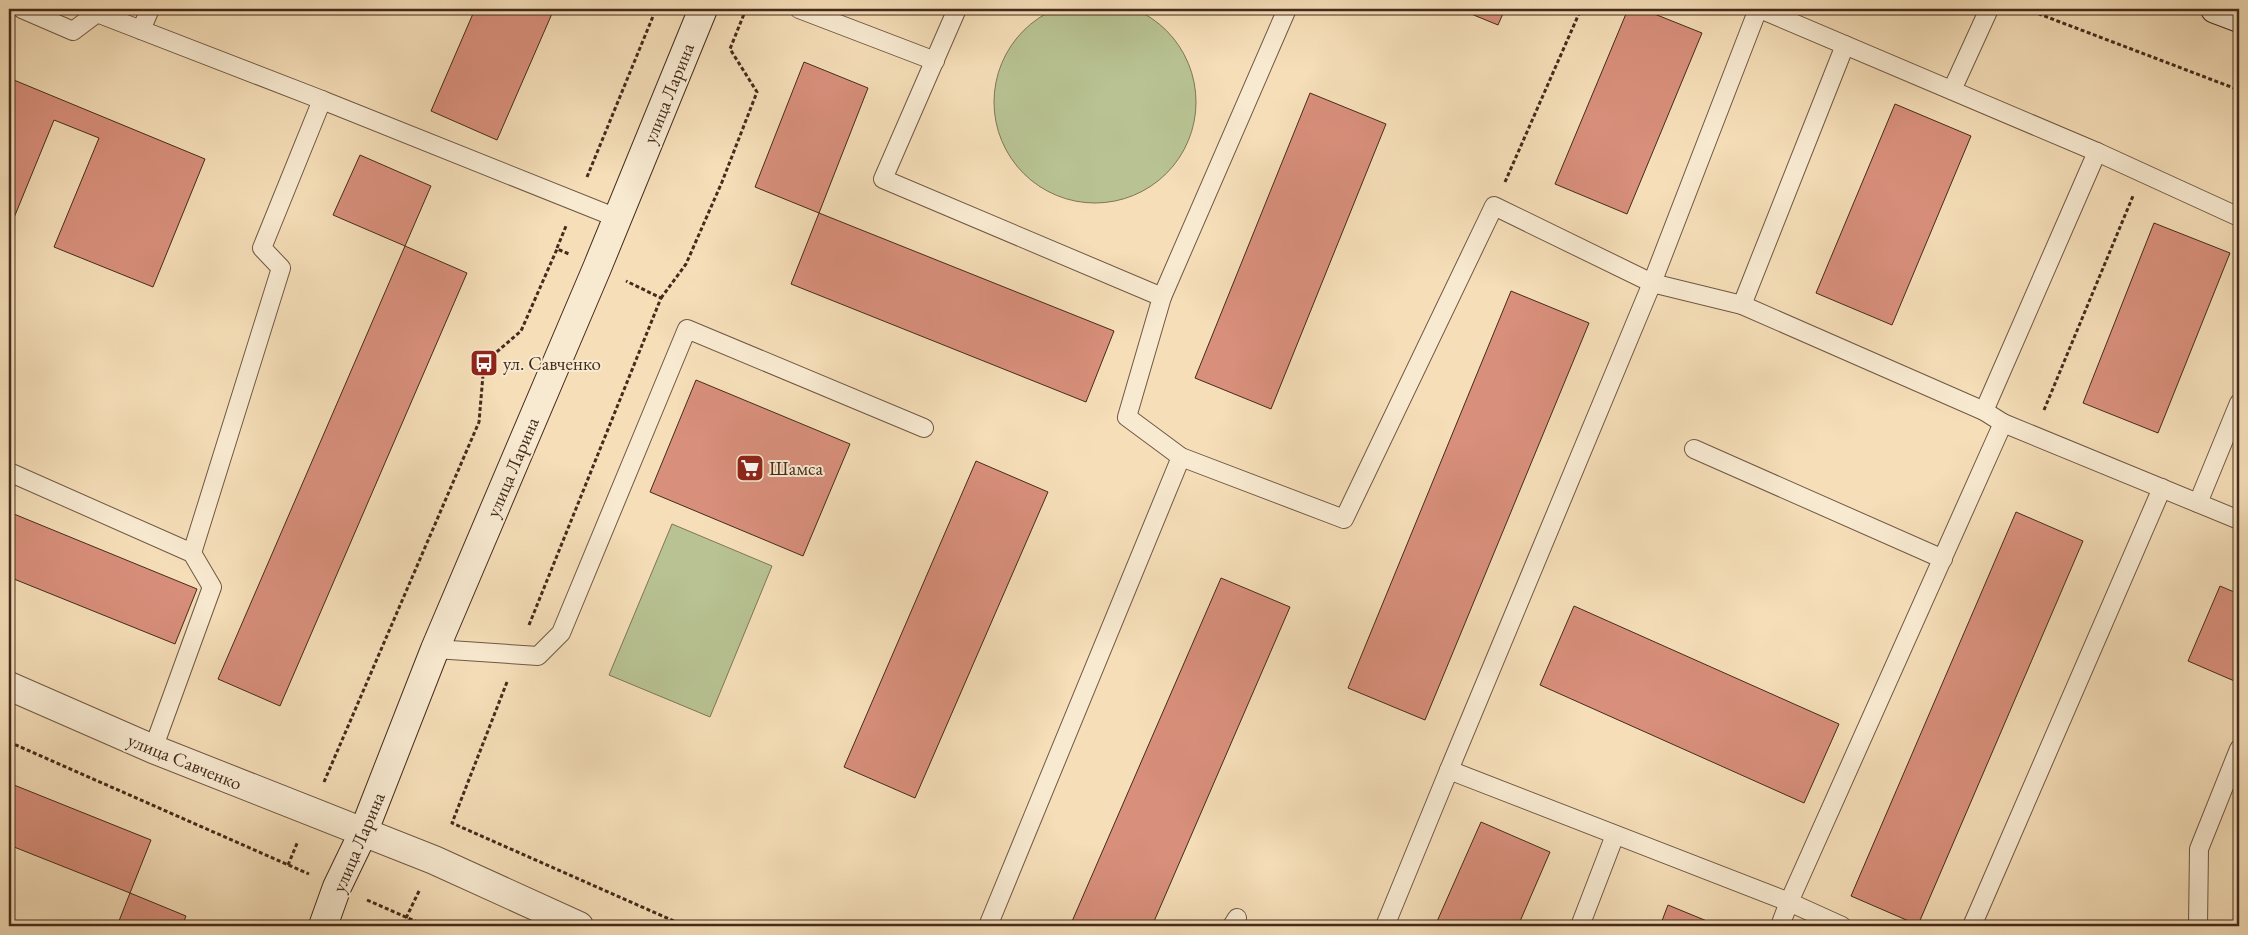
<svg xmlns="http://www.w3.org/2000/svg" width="2248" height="935" viewBox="0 0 2248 935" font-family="'EB Garamond',serif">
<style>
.green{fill:#b8c292;stroke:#7e7657}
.building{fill:#d88f7b;stroke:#442b1c}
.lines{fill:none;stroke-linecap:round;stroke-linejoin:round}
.lane-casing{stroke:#705843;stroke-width:20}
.street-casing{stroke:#705843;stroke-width:30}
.secondary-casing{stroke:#442b1c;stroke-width:30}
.path{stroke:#442b1c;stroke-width:3;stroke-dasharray:4 2.5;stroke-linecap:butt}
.lane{stroke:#f8ead1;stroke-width:18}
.street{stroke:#f8ead1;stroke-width:28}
.secondary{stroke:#f8ead1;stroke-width:28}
.labels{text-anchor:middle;stroke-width:4;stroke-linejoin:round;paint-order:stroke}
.street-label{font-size:19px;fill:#442b1c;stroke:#f8ead1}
.poi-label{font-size:19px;fill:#442b1c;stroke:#f8ead1;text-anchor:start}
</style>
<rect width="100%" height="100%" fill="#f5deb8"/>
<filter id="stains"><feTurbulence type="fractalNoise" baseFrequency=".004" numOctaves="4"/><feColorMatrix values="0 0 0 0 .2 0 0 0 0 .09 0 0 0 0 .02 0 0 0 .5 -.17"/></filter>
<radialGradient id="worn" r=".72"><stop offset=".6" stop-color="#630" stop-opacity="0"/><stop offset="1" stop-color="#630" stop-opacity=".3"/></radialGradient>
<!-- green -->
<g class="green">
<circle cx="1095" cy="102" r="101"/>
<polygon points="672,524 772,566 710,717 609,675"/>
</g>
<!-- building -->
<g class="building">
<polygon points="475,9 554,9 497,140 431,111"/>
<polygon points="1459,9 1505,9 1498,25"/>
<polygon points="1628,9 1642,9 1702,33 1627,214 1555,184"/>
<polygon points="804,62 868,88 819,213 755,187"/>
<polygon points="9,78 205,159 153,287 54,247 99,138 54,120 11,225 9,225"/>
<polygon points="1310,93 1386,124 1271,409 1195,378"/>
<polygon points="1895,104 1971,136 1892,325 1816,293"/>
<polygon points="360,155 431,186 405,246 333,215"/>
<polygon points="819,213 1114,331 1086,402 791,284"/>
<polygon points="2154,223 2230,253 2158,433 2083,403"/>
<polygon points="405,246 467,273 280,706 218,679"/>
<polygon points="1511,291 1589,323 1425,720 1348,688"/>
<polygon points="696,380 850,444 803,556 650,492"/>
<polygon points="976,461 1048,492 915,798 844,767"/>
<polygon points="9,512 197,589 175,644 9,577"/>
<polygon points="2016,512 2083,541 1918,925 1851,896"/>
<polygon points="1221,578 1290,607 1152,926 1070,926"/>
<polygon points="2220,586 2239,594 2239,683 2188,661"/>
<polygon points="1574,606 1839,724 1804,803 1540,685"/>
<polygon points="9,783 151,840 130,893 9,845"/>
<polygon points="1481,822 1550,852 1518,926 1435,926"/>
<polygon points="130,893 186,916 182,926 117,926"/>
<polygon points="1668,905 1719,926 1660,926"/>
</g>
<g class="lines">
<defs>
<g id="lane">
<polyline points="22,9 73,31 97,13 322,100"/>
<polyline points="799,9 935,61"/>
<polyline points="957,9 883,179 1162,297 1127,417 1181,457 1344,519 1494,206 1652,283 1742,305 1984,411 2003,423 2239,520"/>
<polyline points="1760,9 2097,152 2239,217"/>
<polyline points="141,30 150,9"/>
<polyline points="1952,90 1989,9"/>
<polyline points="1162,297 1287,9"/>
<polyline points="1742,305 1845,45"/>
<polyline points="1984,411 2097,152"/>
<polyline points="1694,449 1943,559"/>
<polyline points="9,472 192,553 212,587 153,749"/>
<polyline points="2198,503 2239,403"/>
<polyline points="192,553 281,268 262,248 322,100 617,218"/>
<polyline points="435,649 538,656 561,633 687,329 924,428"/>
<polyline points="1449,770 1652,283 1758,9"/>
<polyline points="988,926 1181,457"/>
<polyline points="1232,926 1237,918"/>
<polyline points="1385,926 1449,770 1789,902 1842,926"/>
<polyline points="1580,926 1615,835"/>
<polyline points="1780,926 1789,902 2003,423"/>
<polyline points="1972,926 2162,488"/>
<polyline points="2198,926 2199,849 2239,749"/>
</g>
<polyline id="street" points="9,686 153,749 434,860 579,926"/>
<g id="secondary">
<polyline points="2215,9 2239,18"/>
<polyline points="323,926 337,887 363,833 435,649 597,268 703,9"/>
</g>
</defs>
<!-- lane casing -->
<use href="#lane" class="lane-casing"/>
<!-- street casing -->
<use href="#street" class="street-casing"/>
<!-- secondary casing -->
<use href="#secondary" class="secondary-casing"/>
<!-- path -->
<g class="path">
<polyline points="2026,9 2239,90"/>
<polyline points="587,177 656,9"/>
<polyline points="1505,182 1581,9"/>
<polyline points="557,248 566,226"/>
<polyline points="661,298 686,264 722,182 757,92 730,49 746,9"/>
<polyline points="2044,410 2133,196"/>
<polyline points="529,625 661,298 626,281"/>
<polyline points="507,682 452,823 685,926"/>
<polyline points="9,742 309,874"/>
<polyline points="324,782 479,422 484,363 521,331 557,249 569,254"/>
<polyline points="288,865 298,841"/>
<polyline points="367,900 426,926"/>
<polyline points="406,918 420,889"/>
</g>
<!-- lane -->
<use href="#lane" class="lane"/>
<!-- street -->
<use href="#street" class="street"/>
<!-- secondary -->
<use href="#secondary" class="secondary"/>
</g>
<!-- icons -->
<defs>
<symbol id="bus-square" viewBox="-11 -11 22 22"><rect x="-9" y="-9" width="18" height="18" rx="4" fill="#8f2418" stroke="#f8ead1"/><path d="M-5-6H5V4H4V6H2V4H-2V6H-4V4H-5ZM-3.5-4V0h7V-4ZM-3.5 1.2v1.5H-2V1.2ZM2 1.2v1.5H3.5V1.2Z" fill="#fff"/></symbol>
<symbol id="supermarket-square" viewBox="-11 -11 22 22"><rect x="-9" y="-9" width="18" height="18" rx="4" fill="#8f2418" stroke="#f8ead1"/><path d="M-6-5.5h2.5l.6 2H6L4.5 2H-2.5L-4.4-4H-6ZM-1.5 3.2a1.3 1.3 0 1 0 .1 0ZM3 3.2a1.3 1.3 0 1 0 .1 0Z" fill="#fff"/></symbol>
</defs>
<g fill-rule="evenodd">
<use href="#bus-square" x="468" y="347" width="32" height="32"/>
<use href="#supermarket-square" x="734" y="452" width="32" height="32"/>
</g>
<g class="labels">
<!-- street labels -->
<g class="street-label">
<text transform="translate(668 93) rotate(-68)" y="7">улица Ларина</text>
<text transform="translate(512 467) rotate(-67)" y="7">улица Ларина</text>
<text transform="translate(185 761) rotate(22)" y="7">улица Савченко</text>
<text transform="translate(358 842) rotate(-67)" y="7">улица Ларина</text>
</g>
<!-- poi labels -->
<g class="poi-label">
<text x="503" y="370">ул. Савченко</text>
<text x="769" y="475">Шамса</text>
</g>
</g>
<!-- margin -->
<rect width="2248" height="935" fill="none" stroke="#f5deb8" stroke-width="30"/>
<rect x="10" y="10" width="2228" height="915" fill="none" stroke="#442b1c" stroke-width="2.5"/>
<rect x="15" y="15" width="2218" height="905" fill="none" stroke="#442b1c"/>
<rect width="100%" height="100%" filter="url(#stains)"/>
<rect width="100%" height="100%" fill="url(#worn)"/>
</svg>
